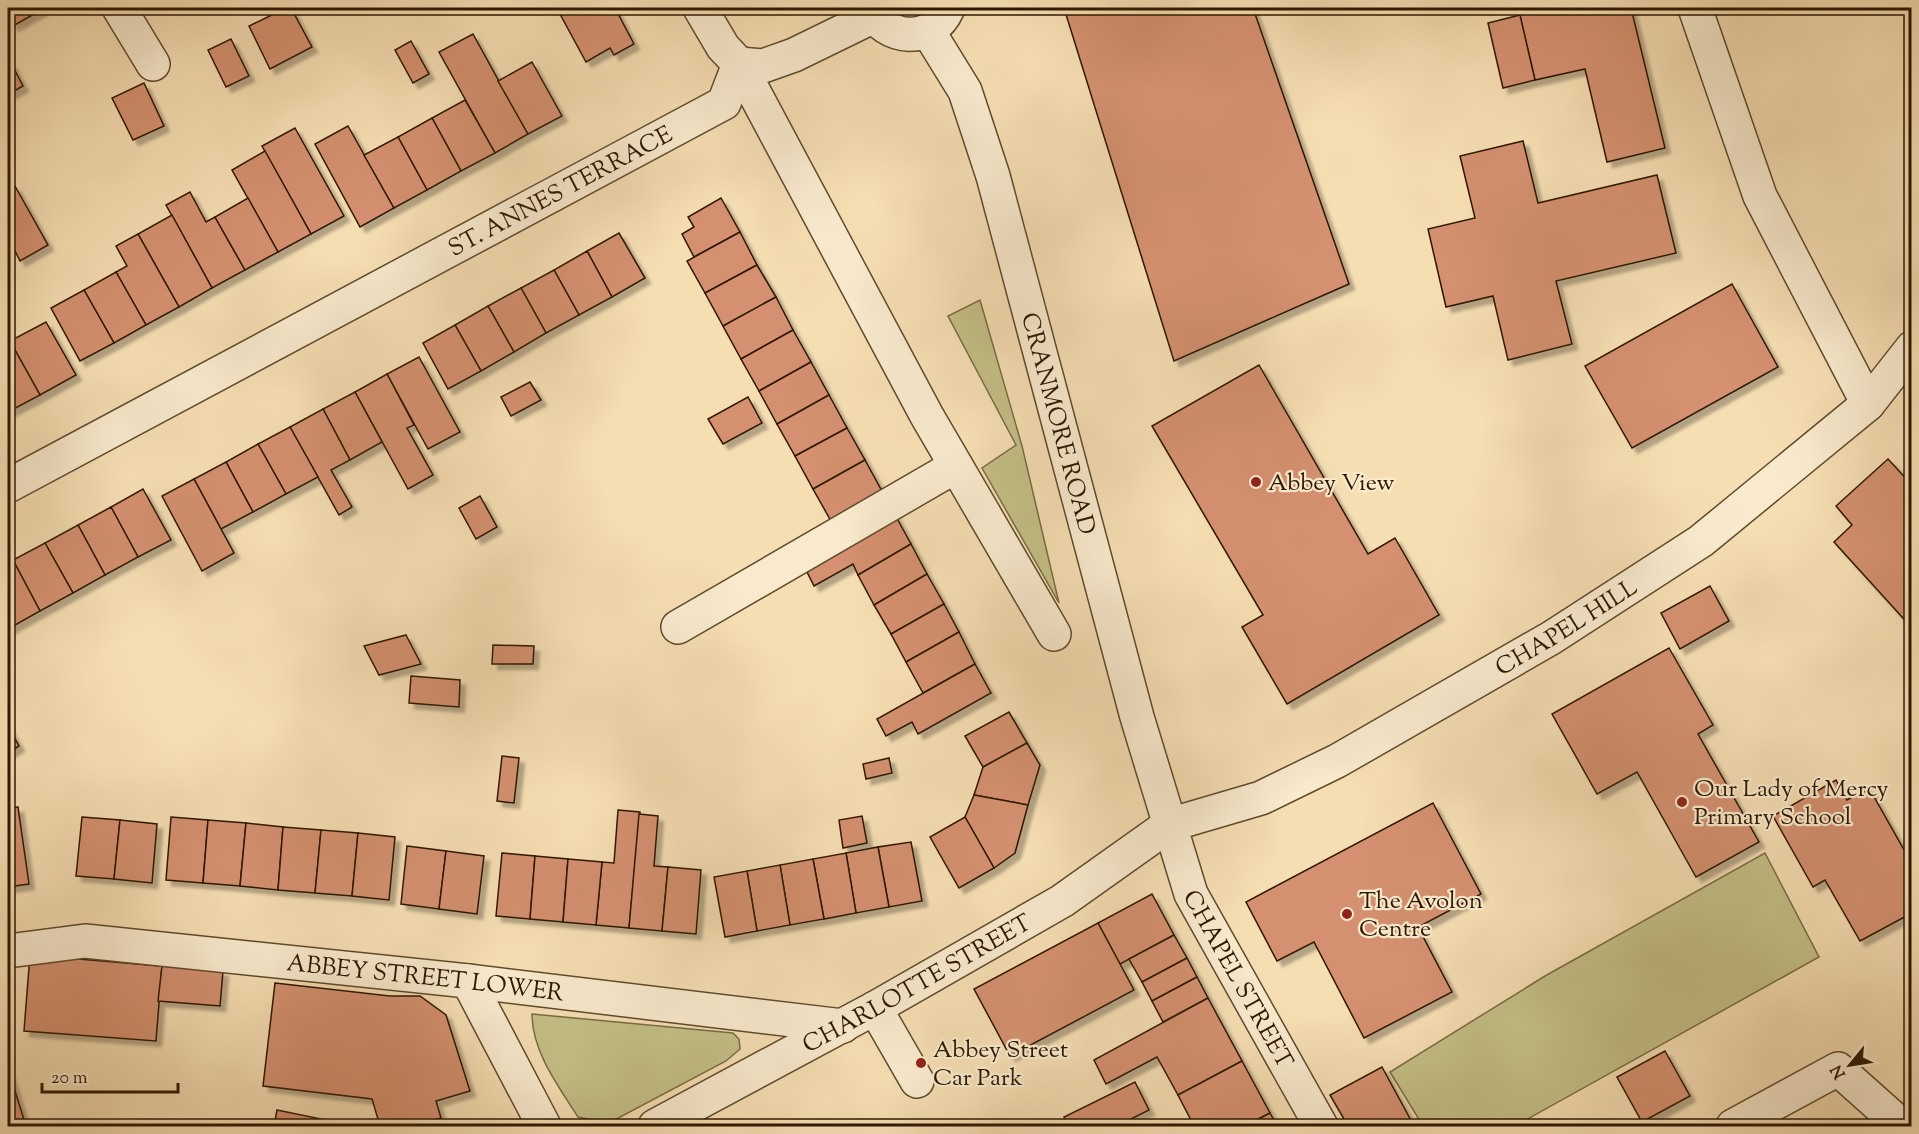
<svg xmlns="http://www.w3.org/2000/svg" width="1919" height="1134" viewBox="0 0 1919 1134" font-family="'Sorts Mill Goudy',serif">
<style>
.green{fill:#c4bf87;stroke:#786c44;stroke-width:1.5}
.building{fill:#d4906f;stroke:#2d1800;stroke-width:1.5;filter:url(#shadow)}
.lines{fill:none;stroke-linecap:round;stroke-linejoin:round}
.minor-casing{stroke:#5f4a2d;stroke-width:36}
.minor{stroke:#f9eace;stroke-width:33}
.poi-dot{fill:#8f2418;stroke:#f9eace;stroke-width:2}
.labels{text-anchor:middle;stroke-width:4.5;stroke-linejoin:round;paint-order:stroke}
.street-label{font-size:24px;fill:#2d1800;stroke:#f9eace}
.poi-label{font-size:24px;fill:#2d1800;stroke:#f9eace;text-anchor:start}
</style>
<defs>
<filter id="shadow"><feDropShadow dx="5.5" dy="5.5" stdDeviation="1.5" flood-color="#0004"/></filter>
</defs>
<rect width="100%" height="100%" fill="#f6deb3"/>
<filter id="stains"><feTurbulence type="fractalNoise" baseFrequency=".00333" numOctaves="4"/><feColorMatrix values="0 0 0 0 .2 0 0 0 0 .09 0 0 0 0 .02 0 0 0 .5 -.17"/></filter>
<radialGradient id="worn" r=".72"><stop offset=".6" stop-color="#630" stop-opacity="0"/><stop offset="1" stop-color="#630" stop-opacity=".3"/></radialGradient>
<!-- green -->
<g class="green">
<polygon points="980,300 1022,446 1059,603 982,468 1016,445 948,316"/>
<polygon points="1765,853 1819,957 1515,1126 1423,1126 1390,1072 1545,976"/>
<path d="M532,1014L733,1033L739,1039L740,1049L726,1061L609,1123L578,1117C559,1087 532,1052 532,1014Z"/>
</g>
<!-- building -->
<g class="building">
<polygon points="8,8 45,8 13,26 8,16"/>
<polygon points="286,8 291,8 312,47 270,69 249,26"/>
<polygon points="572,8 615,8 634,44 614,55 610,48 586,62 560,14"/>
<polygon points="1064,8 1253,8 1349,284 1174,361"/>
<polygon points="1518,8 1631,8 1665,148 1607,162 1585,69 1535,80"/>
<polygon points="1520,15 1535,80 1503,88 1488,23"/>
<polygon points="473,34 528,134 495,153 439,52"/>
<polygon points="231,39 249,76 226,87 208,50"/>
<polygon points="411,41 429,74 413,83 395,50"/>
<polygon points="532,62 562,116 528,134 498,81"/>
<polygon points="11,63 23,86 9,94 8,64"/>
<polygon points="144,83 164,126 133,140 112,98"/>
<polygon points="465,100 495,153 461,171 432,118"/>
<polygon points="432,118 461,171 427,190 398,137"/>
<polygon points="348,126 394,208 360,227 315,144"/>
<polygon points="295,128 344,216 311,234 262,146"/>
<polygon points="398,137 427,190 394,208 364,155"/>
<polygon points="1523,141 1538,203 1657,175 1676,253 1556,281 1572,344 1508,360 1493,296 1446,307 1428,229 1475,218 1460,156"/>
<polygon points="265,151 311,234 278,252 232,170"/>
<polygon points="15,186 48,245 20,261 8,237 8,190"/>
<polygon points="190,192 206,222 215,217 245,270 212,288 166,205"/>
<polygon points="248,198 278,252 245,270 215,217"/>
<polygon points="721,198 740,232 694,257 682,234 694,227 688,217"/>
<polygon points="172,215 212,288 179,307 138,234"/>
<polygon points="740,232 757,265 705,293 687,261"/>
<polygon points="619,233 645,278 612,297 587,251"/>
<polygon points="138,234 179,307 146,325 116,272 127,266 116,246"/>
<polygon points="587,251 612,297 579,315 554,270"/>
<polygon points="757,265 776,297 723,326 705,293"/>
<polygon points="554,270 579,315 546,333 521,288"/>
<polygon points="116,272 146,325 114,343 84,290"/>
<polygon points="1732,284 1778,367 1632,448 1585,366"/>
<polygon points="521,288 546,333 514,352 488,306"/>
<polygon points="84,290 114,343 80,361 51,308"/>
<polygon points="776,297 793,330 741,359 723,326"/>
<polygon points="488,306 514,352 481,371 455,325"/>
<polygon points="46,322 76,375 40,395 10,341"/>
<polygon points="455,325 481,371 448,389 423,343"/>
<polygon points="793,330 811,362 759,391 741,359"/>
<polygon points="10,341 40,395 8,412 8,343"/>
<polygon points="419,357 460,432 428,449 387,374"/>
<polygon points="811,362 829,395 777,424 759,391"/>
<polygon points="1259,365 1368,554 1395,538 1439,615 1287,704 1242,627 1263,615 1152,426"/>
<polygon points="387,374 414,425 407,428 433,475 408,489 355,392"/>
<polygon points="530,382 541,400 511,416 501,397"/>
<polygon points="355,392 382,442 350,460 323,409"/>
<polygon points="829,395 847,428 795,456 777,424"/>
<polygon points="748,397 762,423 723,444 708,419"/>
<polygon points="323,409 350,460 331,470 352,507 339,515 290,427"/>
<polygon points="290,427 318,477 286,494 258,444"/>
<polygon points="847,428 865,460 813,489 795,456"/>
<polygon points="258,444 286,494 253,512 226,462"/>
<polygon points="1888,459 1912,485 1912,628 1834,542 1852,525 1836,506"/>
<polygon points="865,460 883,493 831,521 813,489"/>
<polygon points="226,462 253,512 221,529 194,479"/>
<polygon points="194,479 234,553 202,571 162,496"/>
<polygon points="143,489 171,540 138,557 111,507"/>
<polygon points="480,496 497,527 476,539 459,508"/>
<polygon points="111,507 138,557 105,575 78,525"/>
<polygon points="894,513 911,544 858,575 853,564 814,586 803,564"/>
<polygon points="78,525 105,575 73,593 45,543"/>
<polygon points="45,543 73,593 40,611 13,560"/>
<polygon points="911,544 927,574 874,605 858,575"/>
<polygon points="13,560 40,611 8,629 8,563"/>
<polygon points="927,574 944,604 891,634 874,605"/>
<polygon points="1710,586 1729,621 1680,649 1661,613"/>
<polygon points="944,604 959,632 906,662 891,634"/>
<polygon points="959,632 975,664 923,693 906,662"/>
<polygon points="406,635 421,664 379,675 364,646"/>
<polygon points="493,645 534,646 533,664 492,664"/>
<polygon points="1669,648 1713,725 1698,734 1759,842 1696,877 1637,772 1597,794 1552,714"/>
<polygon points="975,664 991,693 918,734 912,722 886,736 877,719"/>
<polygon points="411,676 460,680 459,707 409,703"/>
<polygon points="1009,712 1027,743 983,767 965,736"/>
<polygon points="8,726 19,746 8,753"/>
<polygon points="1027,743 1040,765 1028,805 974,795 983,767"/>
<polygon points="502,756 519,758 514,803 497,801"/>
<polygon points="889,758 892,773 866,779 863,764"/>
<polygon points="1836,780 1847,800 1869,788 1912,864 1912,913 1860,941 1825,880 1813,887 1773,816"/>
<polygon points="974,795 1028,805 1015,853 994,868 965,817"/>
<polygon points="1433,803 1481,894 1418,927 1452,992 1364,1038 1314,942 1277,961 1246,902"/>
<polygon points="18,807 29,884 8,887 8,809"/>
<polygon points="618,810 640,812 629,928 596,925 602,862 614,863"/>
<polygon points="639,814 658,816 654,866 668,867 662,931 629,928"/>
<polygon points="862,816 867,843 843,848 839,820"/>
<polygon points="82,817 120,820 114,879 76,876"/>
<polygon points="171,817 208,820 203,883 166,880"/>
<polygon points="965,817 994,868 959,888 930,837"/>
<polygon points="120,820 157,824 152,883 114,879"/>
<polygon points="208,820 246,823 240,886 203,883"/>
<polygon points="246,823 283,827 278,890 240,886"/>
<polygon points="283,827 321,830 315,893 278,890"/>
<polygon points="321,830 358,833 352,896 315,893"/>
<polygon points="358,833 395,837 389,900 352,896"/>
<polygon points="911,842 922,901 889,907 878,847"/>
<polygon points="407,846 446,851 439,909 401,904"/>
<polygon points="878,847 889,907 856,913 846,853"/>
<polygon points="446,851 484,856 477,914 439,909"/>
<polygon points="502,853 535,856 530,919 496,916"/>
<polygon points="846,853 856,913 824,919 813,859"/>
<polygon points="535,856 568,859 563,922 530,919"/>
<polygon points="568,859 602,862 596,925 563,922"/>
<polygon points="813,859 824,919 790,925 780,865"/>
<polygon points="780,865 790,925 757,931 747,871"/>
<polygon points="668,867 701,870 696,934 662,931"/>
<polygon points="747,871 757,931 725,937 714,877"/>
<polygon points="1152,894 1174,935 1120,964 1098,923"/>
<polygon points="1098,923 1134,990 1010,1056 974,989"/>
<polygon points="1174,935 1187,958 1142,982 1129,959"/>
<polygon points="30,955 162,966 156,1041 24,1031"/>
<polygon points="1187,958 1197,977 1152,1001 1142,982"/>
<polygon points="162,966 223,971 220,1006 158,1001"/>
<polygon points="1197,977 1208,998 1163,1022 1152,1001"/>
<polygon points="275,983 390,996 420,996 446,1015 470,1091 436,1101 441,1118 413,1126 380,1126 372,1099 263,1086"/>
<polygon points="1208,998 1242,1061 1178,1095 1157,1057 1106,1084 1094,1060"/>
<polygon points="1665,1051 1690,1096 1642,1122 1617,1077"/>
<polygon points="1242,1061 1270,1113 1245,1126 1204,1126 1202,1124 1194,1126 1178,1095"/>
<polygon points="1382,1067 1414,1126 1348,1126 1330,1095"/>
<polygon points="8,1069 26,1126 8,1126"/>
<polygon points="1135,1082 1149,1110 1117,1126 1069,1126 1064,1117"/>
<polygon points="277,1110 336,1122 336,1126 274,1126"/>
<polygon points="1270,1113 1277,1126 1245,1126"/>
</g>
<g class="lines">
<defs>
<g id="minor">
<polyline points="119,8 153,64"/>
<polyline points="700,8 723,47 739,64 927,416 1054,634"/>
<path d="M869,8C886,41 932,45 948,8"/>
<polyline points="1695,8 1760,196 1868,404"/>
<path id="s1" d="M928,31L965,91L993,176L1137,717L1191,894L1321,1126"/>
<polyline points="739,64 763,66 794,55 874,16"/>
<path id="s2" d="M8,486L724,103L739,64"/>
<polyline points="678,627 956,466"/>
<path id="s3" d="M8,951L85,941L468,981L843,1026"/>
<polyline points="468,981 544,1126"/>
<polyline points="875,1008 917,1081"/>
<path id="s4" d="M655,1126L875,1008L1062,901L1169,825L1261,798L1337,761L1551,638L1701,541L1868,404L1912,348"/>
<polyline points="1733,1126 1838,1069 1902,1126"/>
</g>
</defs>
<!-- minor casing -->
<use href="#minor" class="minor-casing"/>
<!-- minor -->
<use href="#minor" class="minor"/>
</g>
<!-- markers -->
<g class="poi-dot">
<circle cx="1256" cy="482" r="6"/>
<circle cx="1682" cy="802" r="6"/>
<circle cx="1347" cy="914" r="6"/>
<circle cx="921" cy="1063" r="6"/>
</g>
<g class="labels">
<!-- street labels -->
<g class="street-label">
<text dy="8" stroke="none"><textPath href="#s2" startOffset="626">ST. ANNES TERRACE</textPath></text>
<text dy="8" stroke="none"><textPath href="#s1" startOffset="416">CRANMORE ROAD</textPath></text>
<text dy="8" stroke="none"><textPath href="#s4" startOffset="1042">CHAPEL HILL</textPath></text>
<text dy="8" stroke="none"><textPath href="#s3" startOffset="420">ABBEY STREET LOWER</textPath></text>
<text dy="8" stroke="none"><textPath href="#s1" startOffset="1002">CHAPEL STREET</textPath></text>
<text dy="8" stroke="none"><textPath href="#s4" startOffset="298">CHARLOTTE STREET</textPath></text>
</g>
<!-- poi labels -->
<g class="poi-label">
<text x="1268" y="490">Abbey View</text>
<text x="1694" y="796">Our Lady of Mercy<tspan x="1694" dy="28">Primary School</tspan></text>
<text x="1359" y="908">The Avolon<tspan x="1359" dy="28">Centre</tspan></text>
<text x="933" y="1057">Abbey Street<tspan x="933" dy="28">Car Park</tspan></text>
</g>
</g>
<!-- margin -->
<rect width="1919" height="1134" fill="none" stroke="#f6deb3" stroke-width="30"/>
<rect x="9" y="9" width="1901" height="1116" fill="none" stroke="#2d1800" stroke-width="3"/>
<rect x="15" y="15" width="1889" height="1104" fill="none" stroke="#2d1800" stroke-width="1.5"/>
<!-- north arrow -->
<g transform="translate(1850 1065) rotate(240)" stroke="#f9eace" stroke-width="4.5" paint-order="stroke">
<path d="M0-4.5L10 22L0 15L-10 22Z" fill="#2d1800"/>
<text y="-9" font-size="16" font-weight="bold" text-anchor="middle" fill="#2d1800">N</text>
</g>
<!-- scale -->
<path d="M42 1083v9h136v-9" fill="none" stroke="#2d1800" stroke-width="3"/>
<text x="51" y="1083" font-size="18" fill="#2d1800" stroke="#f9eace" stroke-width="4.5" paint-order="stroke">20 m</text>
<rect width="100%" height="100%" filter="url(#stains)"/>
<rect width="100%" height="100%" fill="url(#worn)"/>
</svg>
